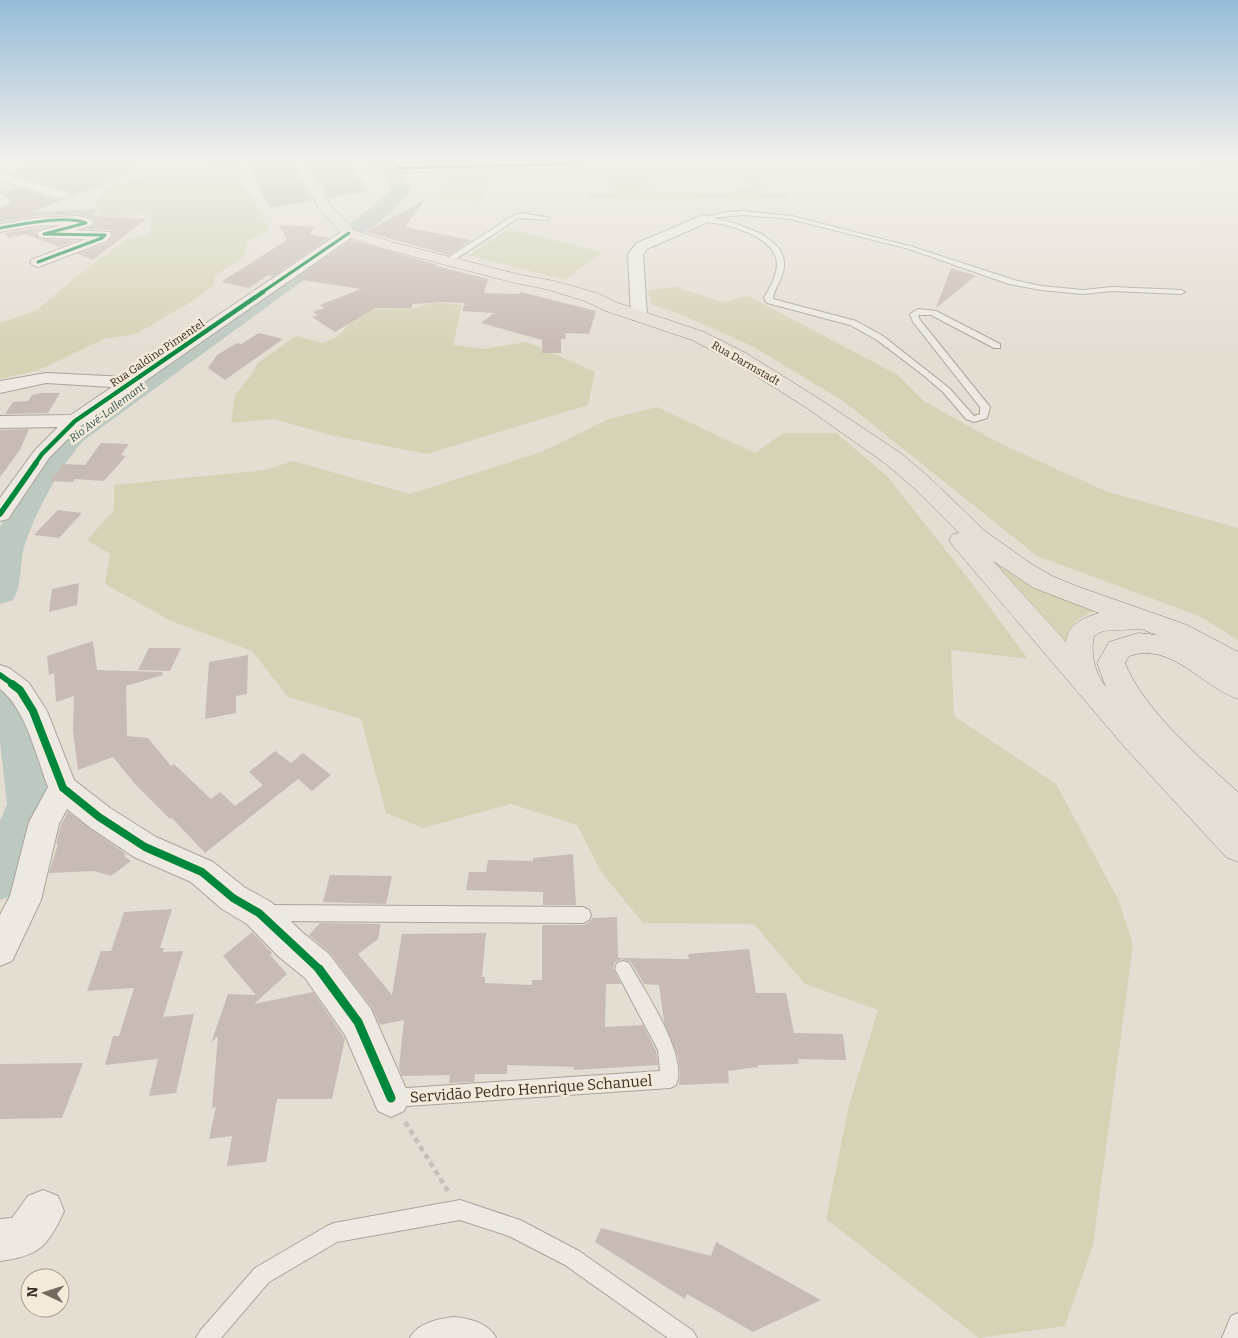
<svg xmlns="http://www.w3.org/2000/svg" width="1238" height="1338" viewBox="0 0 1238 1338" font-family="Bitter,serif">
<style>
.green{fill:#d5d3b6;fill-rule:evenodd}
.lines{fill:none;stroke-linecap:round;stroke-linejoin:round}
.river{fill:#bcc9c0;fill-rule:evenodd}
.building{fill:#c8bbb3}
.lane-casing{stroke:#aaa39a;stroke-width:2}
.street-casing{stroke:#aaa39a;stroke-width:2}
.primary-casing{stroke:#908881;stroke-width:1}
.path{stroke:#c6c0b9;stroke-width:4.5;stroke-dasharray:5.5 4;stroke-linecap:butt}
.lane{fill:#ede9e2;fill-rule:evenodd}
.street{fill:#ede9e2;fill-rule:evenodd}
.primary{fill:#e5ded5;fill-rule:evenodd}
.cycleway-far4-casing{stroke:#f4eada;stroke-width:5}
.cycleway-far3-casing{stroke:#f4eada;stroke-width:6}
.cycleway-far2-casing{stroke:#f4eada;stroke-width:8}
.cycleway-far1-casing{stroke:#f4eada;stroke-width:11}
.cycleway-casing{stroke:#f4eada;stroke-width:12}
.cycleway-far4{stroke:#00873e;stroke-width:3}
.cycleway-far3{stroke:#00873e;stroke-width:4.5}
.cycleway-far2{stroke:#00873e;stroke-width:5.5}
.cycleway-far1{stroke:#00873e;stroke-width:8}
.cycleway{stroke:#00873e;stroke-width:9}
.labels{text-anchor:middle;stroke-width:5;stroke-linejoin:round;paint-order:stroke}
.far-street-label{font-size:11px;fill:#3a2b22;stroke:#f4eada}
.far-water-label{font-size:11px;font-style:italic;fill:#325852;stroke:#f4eada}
.near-street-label{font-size:15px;fill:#3a2b22;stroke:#f4eada}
</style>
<rect width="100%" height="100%" fill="#e4ddd2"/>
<!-- green -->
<g class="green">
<polygon points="227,161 242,161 237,173 270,230 247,241 244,256 215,276 214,285 183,307 135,334 104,339 39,370 0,379 0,323 37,310 72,280 125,240 149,235 152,226 149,213 103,217 96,209 98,199 112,184 226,163"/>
<polygon points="1193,161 1238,161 1238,179"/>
<path d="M641,168L739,169L750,172L763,182V187L758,193L788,194L790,199H588V193H616L608,187V181C616,171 629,169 641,168ZM646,172C666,172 740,166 749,184L743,190L726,193L640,192L651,185L650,178L636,173Z"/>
<polygon points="455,171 495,172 491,180 450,179"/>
<polygon points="449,181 490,182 486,191 444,189"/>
<polygon points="443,191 486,193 481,201 438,200"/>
<polygon points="508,229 602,252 565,280 469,255"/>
<polygon points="676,287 722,302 748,296 898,375 924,401 995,441 1105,491 1238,528 1238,640 1199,616 1037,556 846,403 754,347 689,318 651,304 648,290"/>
<polygon points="432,302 462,305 453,345 483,349 527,342 595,372 588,405 427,454 330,435 274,419 231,423 235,395 251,375 258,363 296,336 322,343 338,336 360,312 366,309 417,308"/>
<polygon points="657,407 755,453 783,433 836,433 887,476 974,586 1028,659 951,650 954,716 1056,784 1118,899 1133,945 1093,1245 1065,1326 979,1338 826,1219 849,1105 878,1010 805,984 754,924 643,923 602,873 577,825 511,804 423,828 386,813 361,719 288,697 252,651 171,621 105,584 110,554 87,540 114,510 114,485 265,470 293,461 410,494 541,452 609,419"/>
<path d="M969,539L1099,609C1076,619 1069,622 1065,648Z"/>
</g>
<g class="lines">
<!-- river -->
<g class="river">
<path d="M363,161H383L405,176L410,191C402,202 377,228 364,232C359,234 356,233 352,231L349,227L352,223L390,191L389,182Z"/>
<path d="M319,251L327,253L330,258L327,263L83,441C60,467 36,511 25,544C19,563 23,583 13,600L0,604V527L40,454L63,429L311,253Z"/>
<polygon points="0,686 14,691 31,708 37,720 47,772 51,804 17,894 0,900 0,821 7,804 0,742"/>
</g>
</g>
<!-- building -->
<g class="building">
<polygon points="39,161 110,161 143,169 68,198 71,195 68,190 7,172"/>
<polygon points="273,161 290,161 312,201 270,208 247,166"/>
<polygon points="306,161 347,161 369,191 329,198"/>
<polygon points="16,187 61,201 31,212 97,209 92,216 146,219 93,260 77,254 108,243 114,235 110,230 87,229 95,224 92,218 79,214 34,216 0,222 0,208 12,203 0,193"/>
<polygon points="426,199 405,227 471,240 449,255 366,232"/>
<polygon points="279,225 315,227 309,234 329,238 273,276 268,275 249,288 221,282 287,240"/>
<polygon points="45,227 39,229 35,233 39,239 76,241 59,247 25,234 8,238 5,233"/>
<polygon points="351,240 437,265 436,266 488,279 484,293 519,294 521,292 596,311 589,334 565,333 566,339 561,339 561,353 542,353 542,340 481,323 494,313 462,311 465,303 440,302 413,304 411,308 375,308 335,332 312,317 318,315 313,312 324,308 320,305 361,289 296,279"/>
<polygon points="951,268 976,276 936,308"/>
<polygon points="259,333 283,339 225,380 208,368 217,355 237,343 241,344"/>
<polygon points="41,393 60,393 48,413 5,414 13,402 28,401 32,395"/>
<polygon points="29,429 20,450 0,477 0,430"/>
<polygon points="101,443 129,444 121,455 126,456 104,481 75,479 73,482 50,481 64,464 85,465"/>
<polygon points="58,510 82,513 59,538 34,535"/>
<polygon points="79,583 77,605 49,612 52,589"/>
<polygon points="93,641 97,670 162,672 163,675 126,686 127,736 148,738 171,766 174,764 211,799 220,792 235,806 263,785 249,772 275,751 291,763 303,753 331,775 312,791 298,779 205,853 172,818 170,819 135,784 113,757 78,770 73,731 74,696 56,702 54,673 49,675 47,656"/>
<polygon points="149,648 181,648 170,671 138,670"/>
<polygon points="248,655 247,694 236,696 236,713 205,719 209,662"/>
<polygon points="68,812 126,854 124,856 131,861 111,876 94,871 49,873 58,844 56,844 61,825"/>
<polygon points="573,854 576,905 543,905 543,892 466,890 469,872 486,872 488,860 533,861 533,858"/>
<polygon points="330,875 392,876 386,904 323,902"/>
<polygon points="172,909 160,948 164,948 163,952 183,951 163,1017 194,1014 176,1093 149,1096 158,1059 105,1065 113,1036 119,1036 134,988 87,991 101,951 111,951 124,912"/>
<polygon points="617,917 618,958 689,959 688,954 749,949 756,993 786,993 794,1033 843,1034 846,1060 798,1059 799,1064 758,1065 758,1067 728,1071 729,1083 679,1085 680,1072 678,1057 664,1022 659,985 644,984 631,962 622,959 615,962 613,968 621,984 606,984 605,1027 643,1025 656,1051 658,1065 574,1070 574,1067 507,1065 507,1074 475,1074 474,1082 449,1083 450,1075 402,1076 399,1068 404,1020 380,1025 372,1008 330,953 309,935 320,923 381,924 378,939 358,954 392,995 402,934 486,933 482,977 485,977 485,983 532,985 532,980 542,980 542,925 583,925 590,922 592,918"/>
<polygon points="252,932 272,953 270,955 287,974 254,1004 313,992 345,1039 332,1099 277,1099 266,1162 227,1166 232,1136 209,1139 216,1107 212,1108 218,1036 211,1043 228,994 256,995 223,956"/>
<polygon points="83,1063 62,1118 0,1119 0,1064"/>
<polygon points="601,1228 711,1256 716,1242 821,1300 753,1332 687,1294 685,1299 595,1242"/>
</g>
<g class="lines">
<defs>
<g id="lane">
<path d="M743,211L792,216L913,247L1014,280L1041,286L1083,290L1112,287L1181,290L1185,292L1181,294L1112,291L1083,294L1041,290L1009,284L909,249L790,219L743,215L713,218C736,223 787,236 784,267C783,279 773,290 773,299L856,321L883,336L949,388L974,416L980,414V407L913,322L910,314L918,309L936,311L1000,344V348H994L931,315H918L920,320L990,407L987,418L974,422L966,419L943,392L923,375L877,340L850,325L767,303L764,298C770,287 780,271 776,258C770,238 740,229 722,224C715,223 706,223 700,219L725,212Z"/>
<polygon points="522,213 550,218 547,220 518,218 450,263 443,261 514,215"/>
<polygon points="266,905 583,907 589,910 591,915 589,920 583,923 266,921 260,918 258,913 260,908"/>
<path d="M623,961L629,963C644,990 689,1056 676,1085L670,1088L393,1107L387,1104L384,1098L387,1092L393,1089L660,1071L658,1050L615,969L617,963Z"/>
<polygon points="460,1200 520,1220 579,1251 693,1331 697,1338 668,1338 565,1265 509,1236 460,1220 337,1242 269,1282 221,1338 196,1338 200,1331 255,1268 327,1226 334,1223"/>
<polygon points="1238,1313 1238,1338 1222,1338 1231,1316"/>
<path d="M453,1317C468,1318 489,1323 496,1338H410C417,1323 438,1319 453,1317Z"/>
</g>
<g id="street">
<polygon points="385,161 398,161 405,164 574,161 579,164 573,168 400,172 396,171"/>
<polygon points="0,172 67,192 69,195 62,199 0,180"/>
<polygon points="703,215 708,216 710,219 708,222 647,249 643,255 647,316 645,320 633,320 631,316 628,254 637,243"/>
<polygon points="79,216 91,220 93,223 91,226 75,230 110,232 112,235 107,241 38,267 33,265 30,262 33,259 86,239 44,238 39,237 37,234 39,231 62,225 34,226 0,232 0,224 34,218"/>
<polygon points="349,229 354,230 356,233 354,236 82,425 49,458 8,519 0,521 0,498 35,450 58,427 0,428 0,416 71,415 112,387 46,383 0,393 0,381 46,373 127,377 344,230"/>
<path d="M0,665L9,668L29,683L47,711L74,780L110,808L156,837L213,862L244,887L271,902L302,932L329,954L371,1009L410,1098L404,1111L391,1117L378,1111L345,1035L305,978L278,956L247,924L222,909L191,882L134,857L88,826L67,809L59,824L41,900L12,961L0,966V915L10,896L29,822L48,787C36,756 26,709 0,689Z"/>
<path d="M43,1190L58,1196L64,1211C48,1247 38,1256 0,1261V1219L12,1218L28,1196Z"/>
</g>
<path id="primary" d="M292,161H304L332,207L354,230L395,243L521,275L554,281L597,293L618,303L704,332L746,353L821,400L902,454L932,480L985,531L1030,563L1052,576L1079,587L1187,625L1238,652V699C1202,687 1171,641 1129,656L1125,663C1144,710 1200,758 1238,792V862L1226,857L1128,751L953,546L949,540L953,534L959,533L916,490L886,464L807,408L732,361L692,340L606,311L585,301L546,289L515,283L385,249L344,236L319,209ZM993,561L1034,588L1099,613C1083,618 1068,624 1066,642ZM1141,629L1157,635L1138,633L1109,642L1097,663L1106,687C1095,675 1090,652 1094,636L1103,631Z"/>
</defs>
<!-- lane casing -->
<use href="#lane" class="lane-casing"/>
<!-- street casing -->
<use href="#street" class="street-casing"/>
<!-- primary casing -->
<use href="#primary" class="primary-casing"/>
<!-- path -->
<polyline class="path" points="405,1122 448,1191"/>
<!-- lane -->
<use href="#lane" class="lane"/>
<!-- street -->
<use href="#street" class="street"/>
<!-- primary -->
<use href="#primary" class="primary"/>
<defs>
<g id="cycleway-far4">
<polyline points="391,161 400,168 573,164"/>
<path d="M0,228C21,224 67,215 86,223L44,234L105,235L102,238L38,262"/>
<polyline points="261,293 349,233"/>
</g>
<polyline id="cycleway-far3" points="35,464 42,454 75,421 263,292"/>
<g id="cycleway-far2">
<polyline points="0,514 36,463"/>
<polyline points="0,675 14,685"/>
</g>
<polyline id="cycleway-far1" points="12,684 20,690 33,711 63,788 99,817 145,847 202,872 233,898 259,913 320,970"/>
<polyline id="cycleway" points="319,969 358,1022 391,1098"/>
</defs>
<!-- cycleway-far4 casing -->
<use href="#cycleway-far4" class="cycleway-far4-casing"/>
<!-- cycleway-far3 casing -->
<use href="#cycleway-far3" class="cycleway-far3-casing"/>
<!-- cycleway-far2 casing -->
<use href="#cycleway-far2" class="cycleway-far2-casing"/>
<!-- cycleway-far1 casing -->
<use href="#cycleway-far1" class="cycleway-far1-casing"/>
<!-- cycleway casing -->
<use href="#cycleway" class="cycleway-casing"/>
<!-- cycleway-far4 -->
<use href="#cycleway-far4" class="cycleway-far4"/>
<!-- cycleway-far3 -->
<use href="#cycleway-far3" class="cycleway-far3"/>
<!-- cycleway-far2 -->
<use href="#cycleway-far2" class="cycleway-far2"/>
<!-- cycleway-far1 -->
<use href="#cycleway-far1" class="cycleway-far1"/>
<!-- cycleway -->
<use href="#cycleway" class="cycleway"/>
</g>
<!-- sky -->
<linearGradient id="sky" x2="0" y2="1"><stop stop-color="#96bcd8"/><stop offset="0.46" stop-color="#f3f0eb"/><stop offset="1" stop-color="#f3f0eb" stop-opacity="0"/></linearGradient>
<rect width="1238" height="348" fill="url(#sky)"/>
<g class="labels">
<!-- far-street labels -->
<g class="far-street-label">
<text transform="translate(157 353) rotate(-34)" y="4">Rua Galdino Pimentel</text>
<text transform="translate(746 363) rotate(30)" y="4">Rua Darmstadt</text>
</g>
<!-- far-water labels -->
<g class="far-water-label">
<text transform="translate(107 412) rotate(-37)" y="4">Rio Avé‐Lallemant</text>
</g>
<!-- near-street labels -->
<g class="near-street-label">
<text transform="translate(531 1089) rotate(-4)" y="5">Servidão Pedro Henrique Schanuel</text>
</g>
</g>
<!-- north arrow -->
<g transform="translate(45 1293) rotate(274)"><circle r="24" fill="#f4eada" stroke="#aa9e90"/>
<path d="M0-4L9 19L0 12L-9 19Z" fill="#766960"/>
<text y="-8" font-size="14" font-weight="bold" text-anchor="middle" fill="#3a2b22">N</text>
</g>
</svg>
